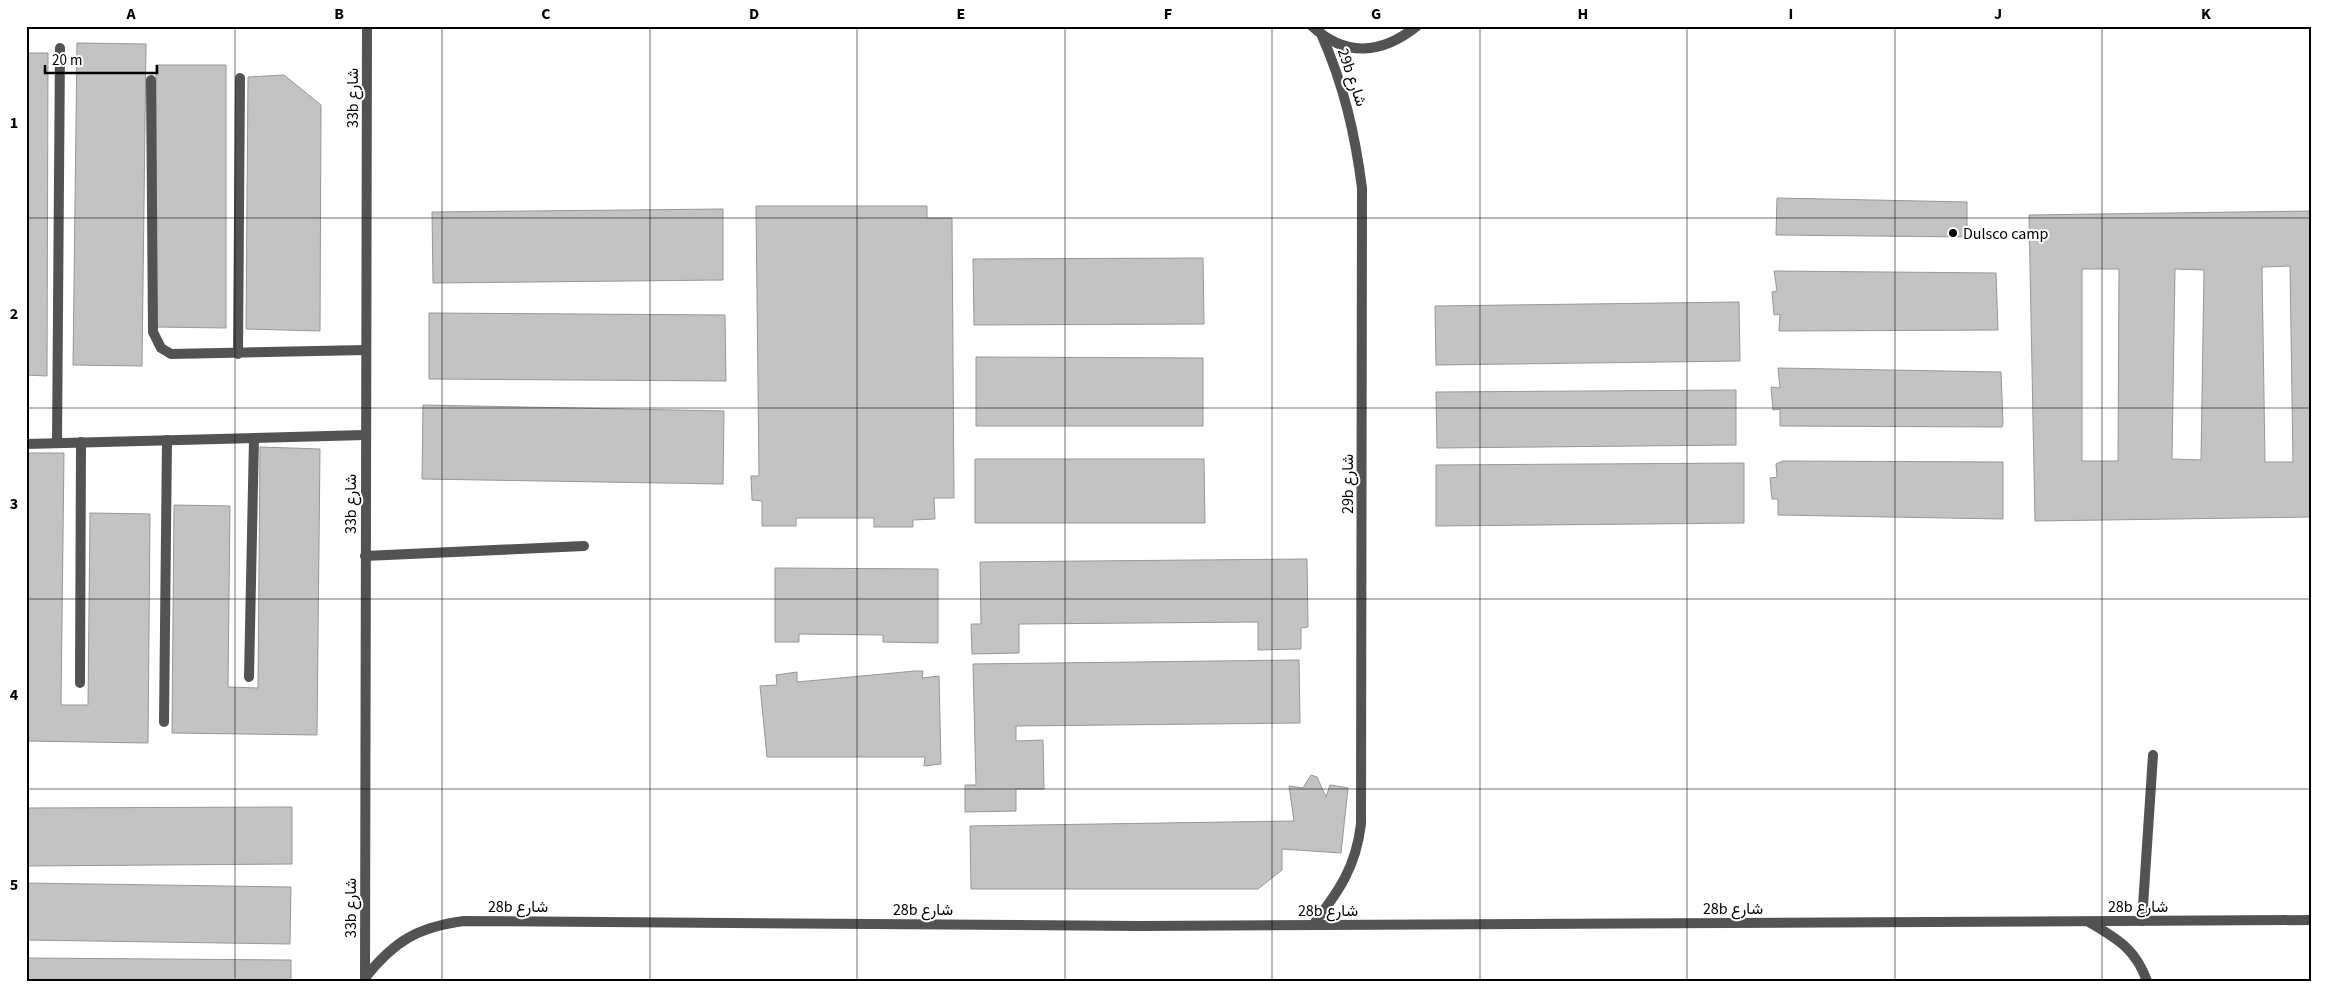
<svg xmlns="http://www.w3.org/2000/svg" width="2337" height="1007" viewBox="0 0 2337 1007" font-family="'Source Sans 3',Vazirmatn,sans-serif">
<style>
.building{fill:#c3c3c3;stroke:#979797;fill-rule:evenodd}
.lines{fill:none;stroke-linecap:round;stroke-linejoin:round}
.lane{stroke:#535353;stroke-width:10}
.street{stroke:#535353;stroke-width:10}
.grid{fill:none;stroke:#000;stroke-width:1;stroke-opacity:0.55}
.poi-dot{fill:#000;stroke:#fff;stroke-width:2}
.labels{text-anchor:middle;stroke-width:4;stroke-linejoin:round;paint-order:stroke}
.street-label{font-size:16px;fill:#000;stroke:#fff}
.poi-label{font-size:16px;fill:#000;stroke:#fff;text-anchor:start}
.neatline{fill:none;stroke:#000;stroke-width:2}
.grid-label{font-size:16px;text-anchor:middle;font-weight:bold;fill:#000}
</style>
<rect width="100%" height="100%" fill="#fff"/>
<!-- building -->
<g class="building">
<polygon points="77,43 146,44 142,366 73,365"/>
<polygon points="26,53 48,53 47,376 26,375"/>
<polygon points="156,65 226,65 226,328 156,327"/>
<polygon points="284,75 321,105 320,331 246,329 248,77"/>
<polygon points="1777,198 1967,202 1967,237 1776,235"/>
<polygon points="756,206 927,206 927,218 952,218 954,498 934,498 935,519 913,520 913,527 874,527 874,518 796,518 796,526 762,526 762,501 752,500 751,476 759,476"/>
<polygon points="723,209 723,280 433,283 432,212"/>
<path d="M2311,211V517L2035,521L2029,215ZM2290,266L2293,462H2265L2262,267ZM2082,269H2119L2118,461H2082ZM2175,269L2204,270L2201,460L2172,459Z"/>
<polygon points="1203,258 1204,324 974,325 973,259"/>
<polygon points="1774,271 1996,273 1998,330 1779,331 1780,314 1774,315 1772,292 1777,291"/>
<polygon points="1739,302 1740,361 1436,365 1435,306"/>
<polygon points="429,313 725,315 726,381 429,379"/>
<polygon points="976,357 1203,358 1203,426 976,426"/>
<polygon points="1778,368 2001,372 2003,423 2002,427 1780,426 1780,409 1773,410 1771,387 1780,388"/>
<polygon points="1736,390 1736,445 1437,448 1436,392"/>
<polygon points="423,405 724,411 723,484 422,479"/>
<polygon points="260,447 320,449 317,735 172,733 174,505 230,506 228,687 258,688"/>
<polygon points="26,453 64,453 61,705 88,705 90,513 150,514 148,743 26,741"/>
<polygon points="975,459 1204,459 1205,523 975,523"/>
<polygon points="1783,461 2003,462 2003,519 1778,515 1778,499 1772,499 1770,478 1777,477 1776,464"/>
<polygon points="1744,463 1744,523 1436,526 1436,465"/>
<polygon points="1307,559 1308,627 1301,628 1301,649 1258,650 1258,622 1019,624 1019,653 972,654 971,624 981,624 980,562"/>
<polygon points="775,568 938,569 938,643 883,642 883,635 799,634 799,642 775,642"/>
<polygon points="1299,660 1300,723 1016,726 1016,741 1043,740 1044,789 1016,789 1016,811 965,812 965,785 976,785 973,664"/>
<polygon points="915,671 923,671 922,678 939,676 941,764 924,766 925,757 767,757 760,686 777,685 776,675 797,672 797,682"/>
<polygon points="1311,775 1317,777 1326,797 1330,785 1348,788 1341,853 1282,849 1282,870 1258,889 971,889 970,826 1294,821 1289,786 1303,788"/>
<polygon points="292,807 292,864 26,866 26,808"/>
<polygon points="26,883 291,887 290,944 26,940"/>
<polygon points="26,958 291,960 291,981 26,981"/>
</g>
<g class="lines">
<!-- lane -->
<polyline class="lane" points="2142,921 2153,755"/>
<!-- street -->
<g class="street">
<path d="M1312,26C1346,58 1382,54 1417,26"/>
<polyline points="151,80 153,332 161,348 171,354 366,350"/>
<polyline points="238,354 240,78"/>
<polyline points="57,443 60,48"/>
<polyline points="26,444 365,435"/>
<polyline points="365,556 584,546"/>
<polyline points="249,677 254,438"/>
<polyline points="80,683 81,442"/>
<polyline points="164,722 167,440"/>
<path d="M2089,922C2117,939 2135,948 2147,981"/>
<path d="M1313,925C1339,891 1356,867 1361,824L1362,188C1355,134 1344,86 1322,36"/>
<path d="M365,978C394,941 418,927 464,921L1140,926L2311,920"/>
<polyline points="365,980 367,26"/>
</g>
</g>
<!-- grid -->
<path class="grid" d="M235,26V981M442,26V981M650,26V981M857,26V981M1065,26V981M1272,26V981M1480,26V981M1687,26V981M1895,26V981M2102,26V981M26,218H2311M26,408H2311M26,599H2311M26,789H2311"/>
<!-- markers -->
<circle class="poi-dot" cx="1953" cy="233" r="5"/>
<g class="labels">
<!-- street labels -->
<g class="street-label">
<text transform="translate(1353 77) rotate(71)" y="6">29b شارع</text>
<text transform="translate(352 98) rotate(-90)" y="6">33b شارع</text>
<text transform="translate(1347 484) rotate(-90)" y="6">29b شارع</text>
<text transform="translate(350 504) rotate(-90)" y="6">33b شارع</text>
<text x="518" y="912">28b شارع</text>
<text x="2138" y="912">28b شارع</text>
<text transform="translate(350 908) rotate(-90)" y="6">33b شارع</text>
<text x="1733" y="914">28b شارع</text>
<text x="923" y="915">28b شارع</text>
<text x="1328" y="916">28b شارع</text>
</g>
<!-- poi labels -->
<g class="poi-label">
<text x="1963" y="239">Dulsco camp</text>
</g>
</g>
<!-- border -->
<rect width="2337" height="1007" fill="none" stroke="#ffffff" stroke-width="55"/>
<!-- scale -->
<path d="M45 65v8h112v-8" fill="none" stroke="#000000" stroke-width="2.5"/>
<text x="52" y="65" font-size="15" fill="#000000" stroke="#ffffff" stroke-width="4" paint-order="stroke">20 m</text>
<rect x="28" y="28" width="2282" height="952" class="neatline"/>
<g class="grid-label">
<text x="131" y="19">A</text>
<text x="339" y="19">B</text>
<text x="546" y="19">C</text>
<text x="754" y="19">D</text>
<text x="961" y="19">E</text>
<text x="1168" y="19">F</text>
<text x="1376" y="19">G</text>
<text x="1583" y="19">H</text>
<text x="1791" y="19">I</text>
<text x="1998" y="19">J</text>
<text x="2206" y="19">K</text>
<text x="14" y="128">1</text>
<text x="14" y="319">2</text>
<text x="14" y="509">3</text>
<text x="14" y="700">4</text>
<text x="14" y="890">5</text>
</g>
</svg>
